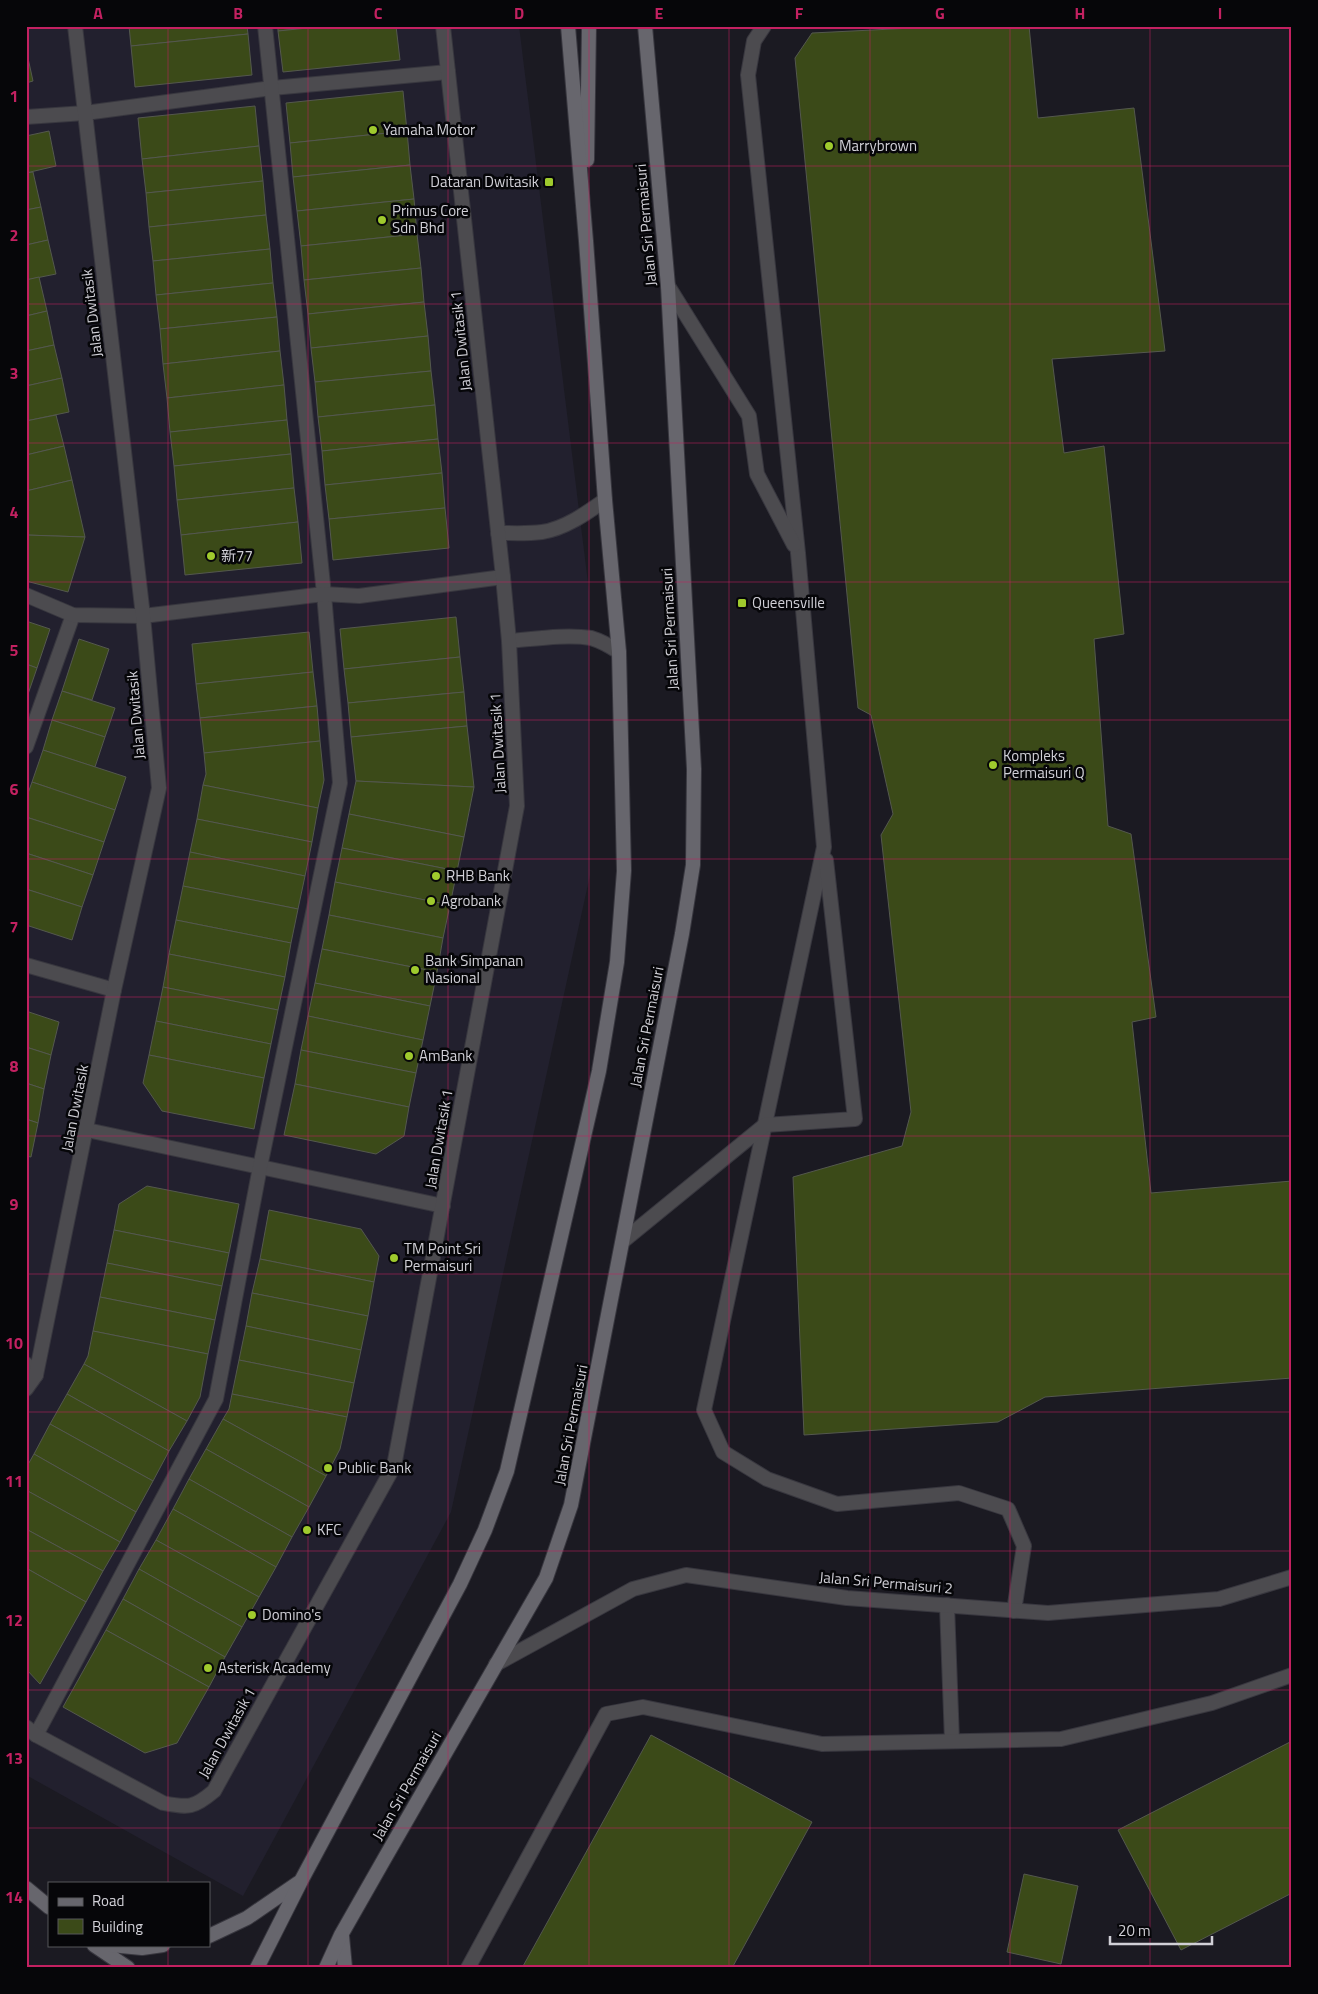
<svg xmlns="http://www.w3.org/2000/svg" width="1318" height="1994" viewBox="0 0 1318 1994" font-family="'Titillium Web','Noto Sans SC',sans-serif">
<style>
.built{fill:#22202e}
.building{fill:#3b4a18;stroke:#54584e}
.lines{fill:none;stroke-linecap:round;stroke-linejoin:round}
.service-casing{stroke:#38373f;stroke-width:16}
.minor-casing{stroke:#38373f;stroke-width:16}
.secondary-casing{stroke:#38373f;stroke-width:16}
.service{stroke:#4c4b4f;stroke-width:14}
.minor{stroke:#4c4b4f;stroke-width:14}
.secondary{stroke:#67666d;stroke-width:14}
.grid{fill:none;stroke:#c32161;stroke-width:1;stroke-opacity:0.55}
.poi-dot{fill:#9fca2d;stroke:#060609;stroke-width:2}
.labels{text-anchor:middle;stroke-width:5;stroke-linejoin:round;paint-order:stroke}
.poi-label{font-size:15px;fill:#d1d0d7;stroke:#060609;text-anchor:start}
.street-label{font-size:15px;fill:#d1d0d7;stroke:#060609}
.neatline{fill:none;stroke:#c32161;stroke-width:2}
.grid-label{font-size:16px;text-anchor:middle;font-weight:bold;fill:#c32161}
</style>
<rect width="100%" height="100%" fill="#1b1a22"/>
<!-- built -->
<polygon class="built" points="26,26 519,26 589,591 590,875 451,1512 243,1896 26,1775"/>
<!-- building -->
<g class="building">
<polygon points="129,26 247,26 248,34 131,46"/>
<polygon points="278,26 327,26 278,31"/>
<polygon points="327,26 396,26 400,60 283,72 278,31"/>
<polygon points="953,26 1029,26 1038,118 1134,108 1165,351 1052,359 1064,453 1104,446 1124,634 1094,639 1108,826 1131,834 1156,1017 1132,1022 1151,1193 1292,1181 1292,1378 1045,1397 998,1422 804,1435 793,1177 902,1146 911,1112 881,835 893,814 871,715 858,708 795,58 812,33"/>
<polygon points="248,34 252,75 135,87 131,46"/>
<polygon points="26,49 33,81 26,83"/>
<polygon points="403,91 407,131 290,143 286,103"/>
<polygon points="255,106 259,146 142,159 138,118"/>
<polygon points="49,131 56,166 26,173 26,136"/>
<polygon points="407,131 410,165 293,177 290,143"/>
<polygon points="259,146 263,181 146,193 142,159"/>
<polygon points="410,165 414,199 297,211 293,177"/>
<polygon points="33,172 41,207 26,210 26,173"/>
<polygon points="263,181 266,215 149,227 146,193"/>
<polygon points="414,199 417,234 301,246 297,211"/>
<polygon points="41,207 48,240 26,245 26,210"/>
<polygon points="266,215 270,249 153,261 149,227"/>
<polygon points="417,234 421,268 304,280 301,246"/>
<polygon points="48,240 56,274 26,280 26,245"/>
<polygon points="270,249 273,283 156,295 153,261"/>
<polygon points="421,268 424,302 308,314 304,280"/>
<polygon points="39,277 47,311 26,316 26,280"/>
<polygon points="273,283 277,317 160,329 156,295"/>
<polygon points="424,302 428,336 311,348 308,314"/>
<polygon points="47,311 54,345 26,351 26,316"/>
<polygon points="277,317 280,351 163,364 160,329"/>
<polygon points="428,336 431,371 315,382 311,348"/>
<polygon points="54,345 62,378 26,386 26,351"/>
<polygon points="280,351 284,385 167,398 163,364"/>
<polygon points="431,371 435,405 318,417 315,382"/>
<polygon points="62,378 69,412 26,421 26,386"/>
<polygon points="284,385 287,420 170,432 167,398"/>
<polygon points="435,405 438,439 322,451 318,417"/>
<polygon points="56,415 64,446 26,455 26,421"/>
<polygon points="287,420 291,454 174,466 170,432"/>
<polygon points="438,439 442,473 325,485 322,451"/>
<polygon points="64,446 72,480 26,491 26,455"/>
<polygon points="291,454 294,488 177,500 174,466"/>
<polygon points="442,473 445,508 329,519 325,485"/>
<polygon points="72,480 85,537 26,535 26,491"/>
<polygon points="294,488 298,522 181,535 177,500"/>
<polygon points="445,508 449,548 333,560 329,519"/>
<polygon points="298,522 302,563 185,575 181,535"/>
<polygon points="26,535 85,537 68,592 26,581"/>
<polygon points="456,617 460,657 344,669 340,629"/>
<polygon points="26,621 50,629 37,668 26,664"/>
<polygon points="309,632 313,672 196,684 192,644"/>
<polygon points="79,639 109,649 92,700 62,691"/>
<polygon points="460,657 464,692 348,703 344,669"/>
<polygon points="26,664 37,668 26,700"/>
<polygon points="313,672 317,706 200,718 196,684"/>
<polygon points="62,691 115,708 105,737 52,720"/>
<polygon points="464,692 467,726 351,737 348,703"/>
<polygon points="317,706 320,741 204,753 200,718"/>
<polygon points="52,720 105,737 95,767 43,750"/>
<polygon points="467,726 474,787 356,781 351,737"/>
<polygon points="320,741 324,780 318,808 203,785 206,774 204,753"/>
<polygon points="43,750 126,777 115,810 32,782"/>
<polygon points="356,781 474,787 464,837 349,814"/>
<polygon points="32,782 115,810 104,842 26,817 26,799"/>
<polygon points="203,785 318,808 312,842 197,819"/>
<polygon points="349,814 464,837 457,871 342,848"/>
<polygon points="26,817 104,842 93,875 26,853"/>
<polygon points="197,819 312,842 305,876 190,852"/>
<polygon points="342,848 457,871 450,905 335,882"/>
<polygon points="190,852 305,876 298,909 183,886"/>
<polygon points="26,853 93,875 82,907 26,889"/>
<polygon points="335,882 450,905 443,938 329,915"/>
<polygon points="183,886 298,909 291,943 176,920"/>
<polygon points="26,889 82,907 72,940 26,925"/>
<polygon points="329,915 443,938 437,972 322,949"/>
<polygon points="176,920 291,943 285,977 169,954"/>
<polygon points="322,949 437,972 430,1006 315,983"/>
<polygon points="169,954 285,977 278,1010 163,987"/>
<polygon points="315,983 430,1006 423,1040 308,1016"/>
<polygon points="163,987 278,1010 271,1044 156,1021"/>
<polygon points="26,1011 59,1022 51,1055 26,1047"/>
<polygon points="308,1016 423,1040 416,1073 301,1050"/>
<polygon points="156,1021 271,1044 264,1078 149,1055"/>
<polygon points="26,1047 51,1055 44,1089 26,1083"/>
<polygon points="301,1050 416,1073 409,1107 295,1084"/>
<polygon points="149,1055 264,1078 254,1129 162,1111 143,1083"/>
<polygon points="26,1083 44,1089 38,1123 26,1119"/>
<polygon points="295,1084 409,1107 404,1136 376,1154 284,1135"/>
<polygon points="26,1119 38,1123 31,1157 26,1156"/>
<polygon points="147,1186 239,1204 229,1253 114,1230 119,1204"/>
<polygon points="269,1210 361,1229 379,1256 374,1282 260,1259"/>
<polygon points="114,1230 229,1253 222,1286 107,1263"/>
<polygon points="260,1259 374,1282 368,1316 252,1293"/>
<polygon points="107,1263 222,1286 215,1320 100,1297"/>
<polygon points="252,1293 368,1316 361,1350 246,1326"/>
<polygon points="100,1297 215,1320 208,1354 93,1331"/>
<polygon points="246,1326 361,1350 354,1383 239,1360"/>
<polygon points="93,1331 208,1354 200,1397 187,1421 84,1364 88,1356"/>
<polygon points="239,1360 354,1383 347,1417 232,1394"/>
<polygon points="84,1364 187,1421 169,1451 67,1394"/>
<polygon points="67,1394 169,1451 153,1481 50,1424"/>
<polygon points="232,1394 347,1417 340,1449 326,1476 223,1419 229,1409"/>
<polygon points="223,1419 326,1476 309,1507 206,1449"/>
<polygon points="50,1424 153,1481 136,1512 34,1454"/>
<polygon points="206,1449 309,1507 292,1537 189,1479"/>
<polygon points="34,1454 136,1512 120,1542 26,1490 26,1468"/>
<polygon points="189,1479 292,1537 276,1567 173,1509"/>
<polygon points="26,1490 120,1542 103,1571 26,1529"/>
<polygon points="173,1509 276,1567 259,1597 156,1540"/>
<polygon points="26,1529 103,1571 86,1602 26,1568"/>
<polygon points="156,1540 259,1597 242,1627 139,1569"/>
<polygon points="26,1568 86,1602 40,1684 26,1669"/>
<polygon points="139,1569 242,1627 225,1657 123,1599"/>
<polygon points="123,1599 225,1657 209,1687 106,1630"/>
<polygon points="106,1630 209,1687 177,1743 145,1753 63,1707"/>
<polygon points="651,1735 812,1822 732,1968 522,1968"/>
<polygon points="1292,1741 1292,1893 1181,1950 1118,1830"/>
<polygon points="1024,1874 1078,1886 1061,1964 1007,1952"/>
</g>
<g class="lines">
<defs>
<g id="service">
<polyline points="764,26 754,41 748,75 798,553 824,847 704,1410 723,1452 767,1479 837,1504 959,1493 1008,1509 1024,1546 1014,1611"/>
<polyline points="26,117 85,113 272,88 448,72"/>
<polyline points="668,286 749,416 757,474 794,545"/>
<polyline points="26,747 73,615"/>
<polyline points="87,1130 443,1206"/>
<polyline points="623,1241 765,1125 855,1119 826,860"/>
<polyline points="26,1364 36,1375"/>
<polyline points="947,1605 952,1741"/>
<polyline points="36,1735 216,1399 260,1167 340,783 324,594 265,26"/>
<polyline points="468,1968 606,1714 643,1707 822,1744 1061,1739 1212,1703 1292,1675"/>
</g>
<g id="minor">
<path d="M498,533C512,533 527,534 542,532C564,529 587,513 605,500"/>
<polyline points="26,595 73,615 143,616 324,594 359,596 503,577"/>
<path d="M509,641C534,639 566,634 591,638C601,641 610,646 619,652"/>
<polyline points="26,965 114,990"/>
<polyline points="26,1389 36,1375 114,990 159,788 143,616 75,26"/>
<polyline points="496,1664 633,1589 686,1575 847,1598 1048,1613 1219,1599 1292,1577"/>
<path d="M26,1727L36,1735L163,1803C189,1808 194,1808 214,1791L394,1466L517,806L509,641L503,577L443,26"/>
</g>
<g id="secondary">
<polyline points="587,160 589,26"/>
<polyline points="26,1888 49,1907"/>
<polyline points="209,1936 247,1918 298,1883"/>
<polyline points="342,1936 345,1968"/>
<polyline points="94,1945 128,1968"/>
<polyline points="111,1945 142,1948 163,1945"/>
<polyline points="257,1968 301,1881 460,1584 485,1530 507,1471 599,1071 617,962 624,871 619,652 605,500 586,241 568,26"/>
<polyline points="326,1968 341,1935 386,1856 546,1578 571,1505 682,934 693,865 694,769 668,286 645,26"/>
</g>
</defs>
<!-- service casing -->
<use href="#service" class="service-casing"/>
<!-- minor casing -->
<use href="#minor" class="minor-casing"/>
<!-- secondary casing -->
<use href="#secondary" class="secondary-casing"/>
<!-- service -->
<use href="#service" class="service"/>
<!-- minor -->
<use href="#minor" class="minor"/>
<!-- secondary -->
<use href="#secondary" class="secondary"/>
</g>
<!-- grid -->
<path class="grid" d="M168,26V1883M308,26V1968M448,26V1968M589,26V1968M729,26V1968M870,26V1968M1010,26V1968M1150,26V1968M26,166H1292M26,304H1292M26,443H1292M26,582H1292M26,720H1292M26,859H1292M26,997H1292M26,1136H1292M26,1274H1292M26,1412H1292M26,1551H1292M26,1690H1292M26,1828H1292M168,1945V1968"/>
<!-- markers -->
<g class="poi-dot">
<circle cx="373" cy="130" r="5"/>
<circle cx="829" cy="146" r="5"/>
<rect x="544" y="177" width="10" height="10" rx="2.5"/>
<circle cx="382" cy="220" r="5"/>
<circle cx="211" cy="556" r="5"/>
<rect x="737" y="598" width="10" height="10" rx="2.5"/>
<circle cx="993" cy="765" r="5"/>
<circle cx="436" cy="876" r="5"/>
<circle cx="431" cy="901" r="5"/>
<circle cx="415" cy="970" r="5"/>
<circle cx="409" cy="1056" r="5"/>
<circle cx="394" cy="1258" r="5"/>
<circle cx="328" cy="1468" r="5"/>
<circle cx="307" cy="1530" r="5"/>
<circle cx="252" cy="1615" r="5"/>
<circle cx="208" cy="1668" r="5"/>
</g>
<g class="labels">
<!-- poi labels -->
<g class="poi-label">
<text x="383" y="135">Yamaha Motor</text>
<text x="839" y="151">Marrybrown</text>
<text x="539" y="187" text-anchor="end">Dataran Dwitasik</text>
<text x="392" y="216">Primus Core<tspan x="392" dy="17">Sdn Bhd</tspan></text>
<text x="221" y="561">新77</text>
<text x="752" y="608">Queensville</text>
<text x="1003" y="761">Kompleks<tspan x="1003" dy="17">Permaisuri Q</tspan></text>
<text x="446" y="881">RHB Bank</text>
<text x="441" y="906">Agrobank</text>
<text x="425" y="966">Bank Simpanan<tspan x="425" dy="17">Nasional</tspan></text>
<text x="419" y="1061">AmBank</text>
<text x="404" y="1254">TM Point Sri<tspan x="404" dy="17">Permaisuri</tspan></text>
<text x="338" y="1473">Public Bank</text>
<text x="317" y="1535">KFC</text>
<text x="262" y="1620">Domino's</text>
<text x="218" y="1673">Asterisk Academy</text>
</g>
<!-- street labels -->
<g class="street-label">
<text transform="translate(646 225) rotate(-95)" y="5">Jalan Sri Permaisuri</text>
<text transform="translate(92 313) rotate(-97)" y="5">Jalan Dwitasik</text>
<text transform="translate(461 341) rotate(-96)" y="5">Jalan Dwitasik 1</text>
<text transform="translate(670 629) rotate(-93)" y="5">Jalan Sri Permaisuri</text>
<text transform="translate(136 715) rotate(-95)" y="5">Jalan Dwitasik</text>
<text transform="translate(498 743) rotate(-93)" y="5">Jalan Dwitasik 1</text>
<text transform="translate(647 1027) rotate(-79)" y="5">Jalan Sri Permaisuri</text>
<text transform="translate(75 1108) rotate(-79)" y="5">Jalan Dwitasik</text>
<text transform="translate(439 1139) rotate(-80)" y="5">Jalan Dwitasik 1</text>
<text transform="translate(571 1425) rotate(-79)" y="5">Jalan Sri Permaisuri</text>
<text transform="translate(886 1583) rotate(5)" y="5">Jalan Sri Permaisuri 2</text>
<text transform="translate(227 1733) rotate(-61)" y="5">Jalan Dwitasik 1</text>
<text transform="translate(407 1786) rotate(-60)" y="5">Jalan Sri Permaisuri</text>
</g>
</g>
<!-- border -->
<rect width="1318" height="1994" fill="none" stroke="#060609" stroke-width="55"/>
<!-- legend -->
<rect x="48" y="1882" width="162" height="65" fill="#060609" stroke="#57575b"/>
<rect x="58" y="1898" width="25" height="8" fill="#67666d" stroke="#57575b"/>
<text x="92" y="1906" font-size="15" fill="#d1d0d7">Road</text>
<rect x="58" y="1919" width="25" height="15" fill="#3b4a18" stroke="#57575b"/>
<text x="92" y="1932" font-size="15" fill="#d1d0d7">Building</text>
<!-- scale -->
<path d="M1110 1936v8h102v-8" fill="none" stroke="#d1d0d7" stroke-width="2.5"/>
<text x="1118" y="1936" font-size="15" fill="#d1d0d7" stroke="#060609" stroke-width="4" paint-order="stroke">20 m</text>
<rect x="28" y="28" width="1262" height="1938" class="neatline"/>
<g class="grid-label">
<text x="98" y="19">A</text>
<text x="238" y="19">B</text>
<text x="378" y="19">C</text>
<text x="519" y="19">D</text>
<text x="659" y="19">E</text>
<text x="799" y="19">F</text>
<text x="940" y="19">G</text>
<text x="1080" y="19">H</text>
<text x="1220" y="19">I</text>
<text x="14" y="102">1</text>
<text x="14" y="241">2</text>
<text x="14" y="379">3</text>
<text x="14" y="518">4</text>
<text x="14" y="656">5</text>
<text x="14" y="795">6</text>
<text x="14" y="933">7</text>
<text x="14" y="1072">8</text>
<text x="14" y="1210">9</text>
<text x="14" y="1349">10</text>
<text x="14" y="1487">11</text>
<text x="14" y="1626">12</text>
<text x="14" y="1764">13</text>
<text x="14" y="1903">14</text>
</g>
</svg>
